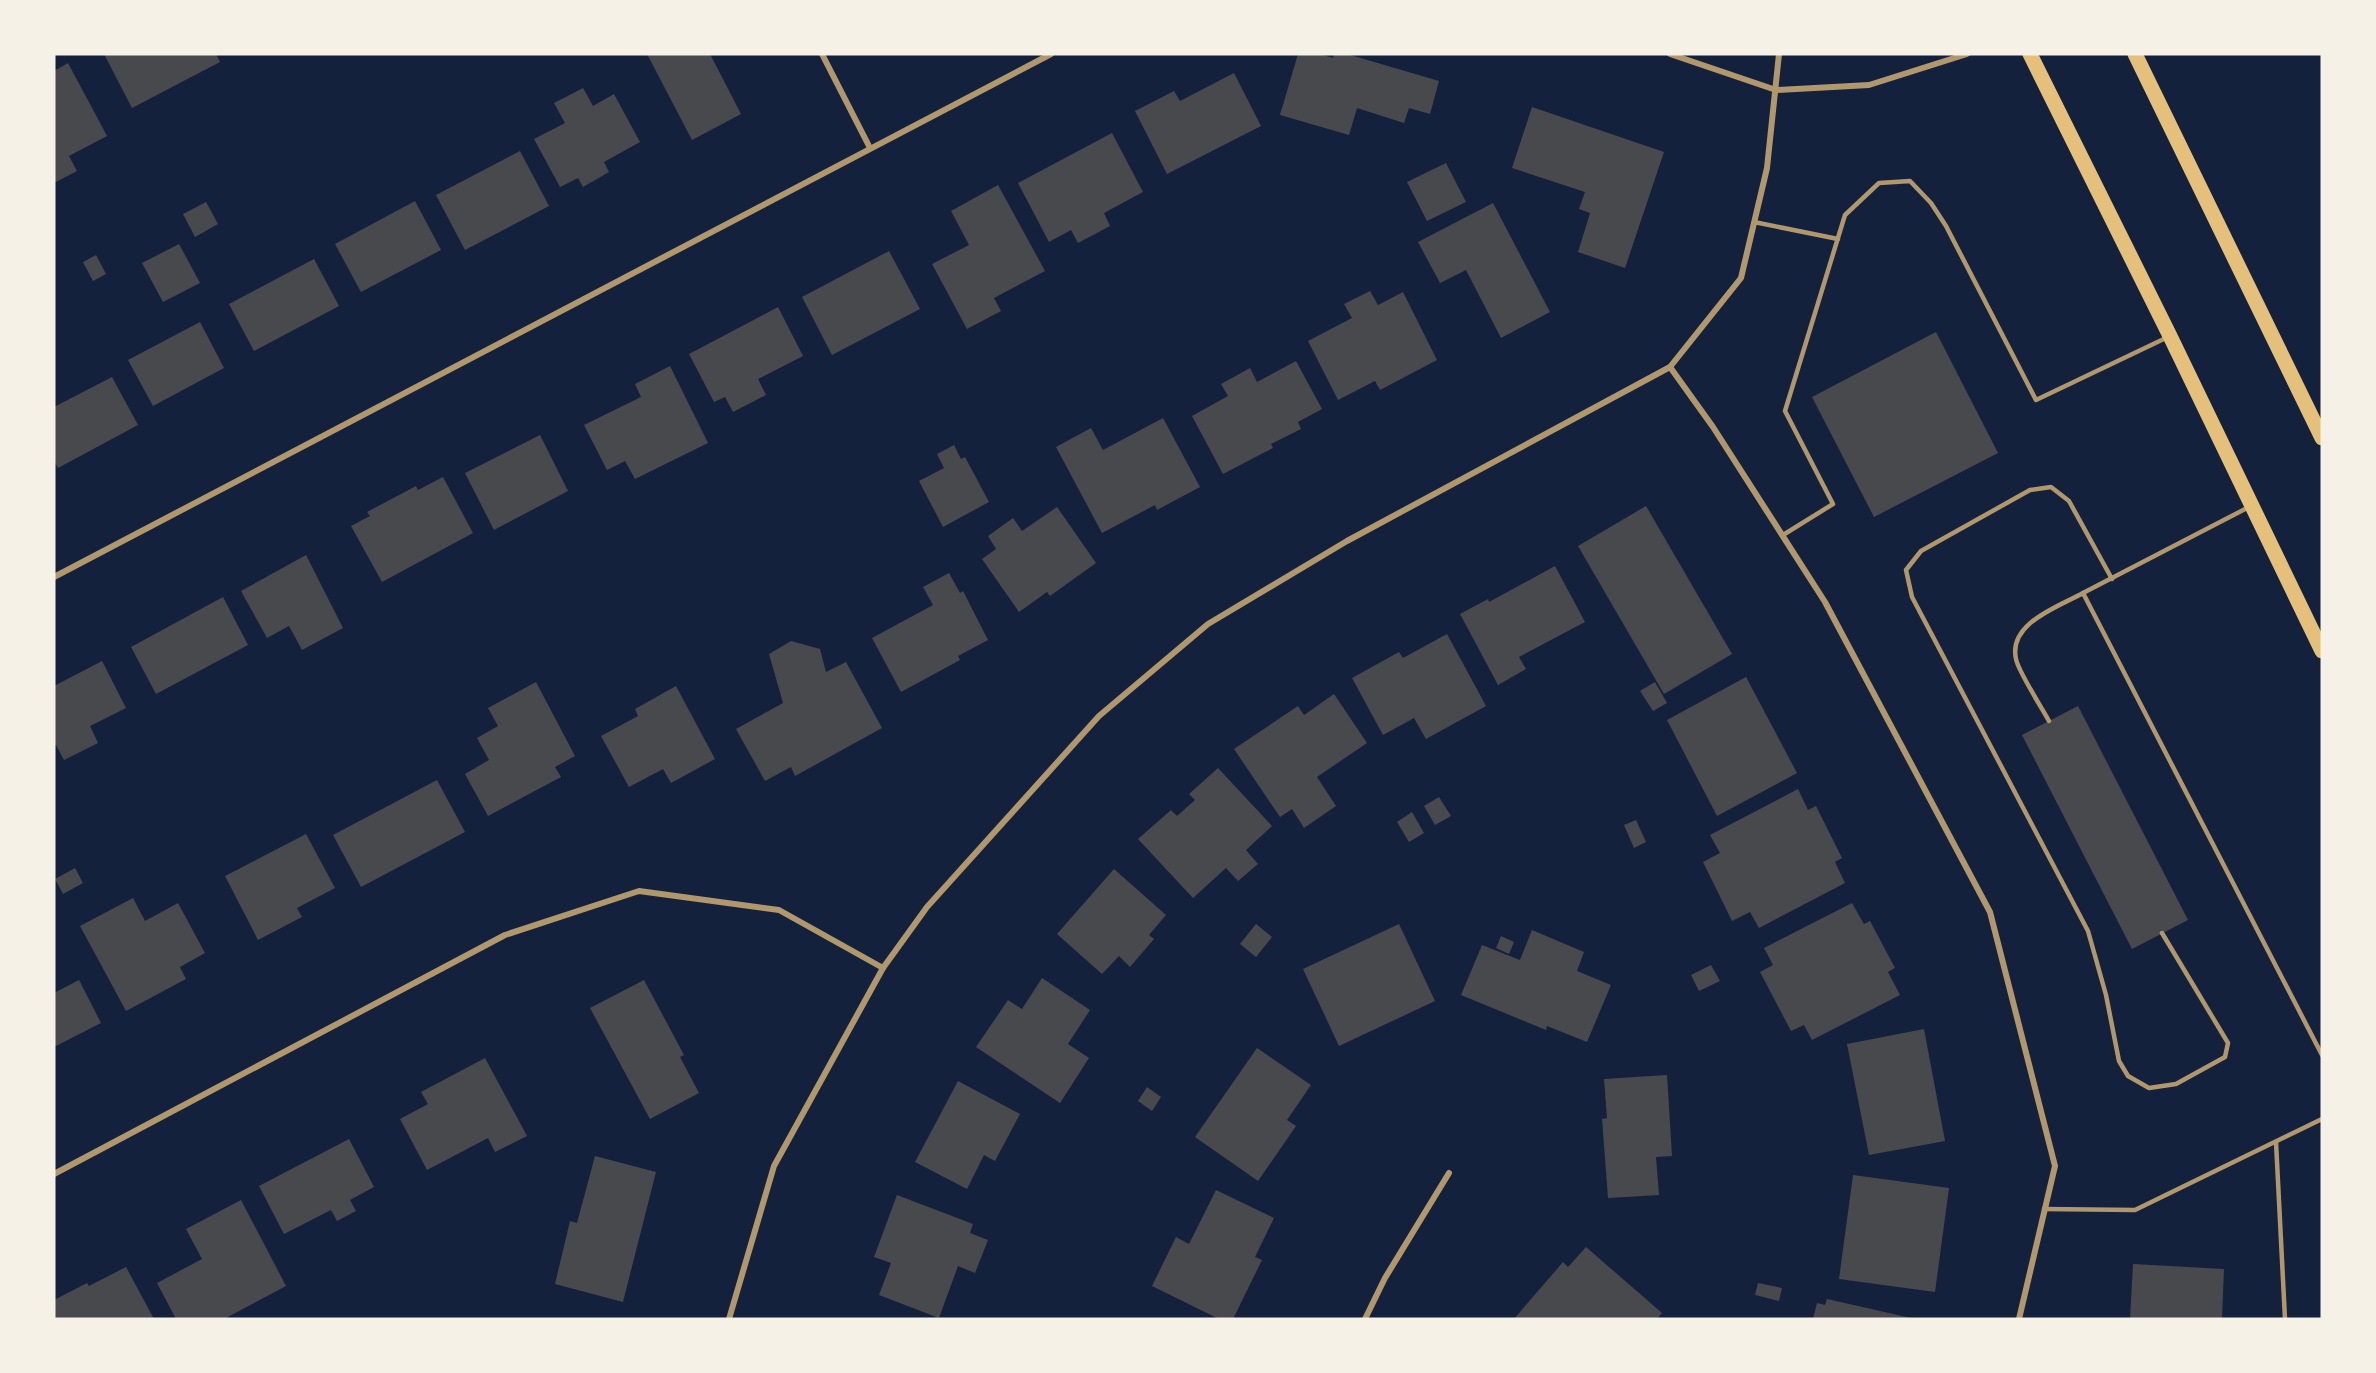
<svg xmlns="http://www.w3.org/2000/svg" width="2376" height="1373" viewBox="0 0 2376 1373" font-family="'Golos Text',sans-serif">
<style>
.building{fill:#48494c}
.lines{fill:none;stroke-linecap:round;stroke-linejoin:round}
.service{stroke:#b1986c;stroke-width:4.5}
.minor{stroke:#b1986c;stroke-width:6}
.primary{stroke:#e5c07b;stroke-width:15}
</style>
<rect width="100%" height="100%" fill="#14213d"/>
<!-- building -->
<g class="building">
<polygon points="104,54 216,54 220,62 132,108"/>
<polygon points="647,54 710,54 741,114 692,140"/>
<polygon points="1298,54 1320,54 1333,58 1334,54 1347,54 1439,81 1430,114 1409,108 1404,123 1357,108 1349,135 1280,115"/>
<polygon points="68,63 107,136 69,156 77,171 54,183 54,71"/>
<polygon points="1234,73 1261,126 1167,174 1135,111 1174,91 1180,101"/>
<polygon points="583,88 593,106 614,94 640,142 604,162 609,172 583,187 578,178 560,187 534,139 565,123 554,103"/>
<polygon points="1532,107 1664,152 1625,268 1578,252 1590,213 1579,209 1585,192 1512,168"/>
<polygon points="1112,133 1143,192 1104,213 1110,226 1078,243 1071,230 1049,242 1018,183"/>
<polygon points="520,151 549,206 465,250 436,195"/>
<polygon points="1446,163 1466,202 1427,221 1407,182"/>
<polygon points="998,185 1045,271 994,298 1001,311 967,329 932,264 969,245 951,211"/>
<polygon points="415,201 441,250 361,292 335,244"/>
<polygon points="206,202 218,224 195,237 183,214"/>
<polygon points="1493,203 1550,312 1501,338 1466,270 1440,283 1418,242"/>
<polygon points="179,244 200,283 163,302 142,263"/>
<polygon points="889,251 920,309 832,355 802,297"/>
<polygon points="96,255 106,274 93,281 83,262"/>
<polygon points="314,259 339,306 254,351 229,304"/>
<polygon points="1370,291 1378,305 1403,292 1437,360 1380,390 1375,381 1338,400 1308,341 1352,318 1344,304"/>
<polygon points="778,307 803,356 758,379 766,395 733,412 725,397 714,402 689,354"/>
<polygon points="200,322 224,368 153,406 128,360"/>
<polygon points="1936,332 1998,453 1874,517 1812,397"/>
<polygon points="1296,361 1322,409 1298,422 1301,429 1271,444 1273,448 1223,474 1192,416 1228,396 1221,384 1250,368 1257,382"/>
<polygon points="670,366 708,443 635,479 625,461 607,470 584,425 641,397 635,384"/>
<polygon points="112,377 138,425 58,468 54,461 54,407"/>
<polygon points="1163,418 1200,487 1157,510 1155,505 1102,533 1056,447 1091,428 1103,450"/>
<polygon points="540,435 568,491 494,530 465,473"/>
<polygon points="954,445 961,459 965,457 989,502 943,527 919,481 944,468 937,454"/>
<polygon points="443,477 473,533 382,582 351,526 370,516 367,512 416,486 418,490"/>
<polygon points="1646,506 1732,654 1664,694 1578,546"/>
<polygon points="1057,507 1096,563 1050,596 1047,592 1019,612 982,559 996,549 988,536 1013,518 1022,531"/>
<polygon points="306,555 343,628 302,650 289,626 267,638 241,591"/>
<polygon points="1555,566 1585,622 1519,657 1526,669 1498,685 1460,614 1488,599 1489,602"/>
<polygon points="949,573 960,593 963,591 988,640 958,656 960,660 901,692 872,638 933,605 923,587"/>
<polygon points="223,597 248,645 156,694 131,647"/>
<polygon points="1447,634 1486,706 1426,739 1414,718 1383,735 1352,678 1399,652 1403,658"/>
<polygon points="791,641 820,649 826,672 846,662 882,728 795,776 791,767 765,781 736,729 783,703 769,654"/>
<polygon points="102,661 126,708 90,726 98,743 64,760 56,745 54,746 54,686"/>
<polygon points="1746,677 1797,773 1717,816 1667,720"/>
<polygon points="536,682 575,756 555,767 561,777 488,816 465,774 489,760 477,738 498,726 488,708"/>
<polygon points="1655,682 1667,703 1653,711 1640,691"/>
<polygon points="676,686 715,759 671,783 663,769 629,787 601,736 638,716 635,709"/>
<polygon points="1334,694 1367,743 1317,777 1336,806 1304,828 1292,809 1280,817 1234,749 1298,706 1304,715"/>
<polygon points="2078,706 2188,920 2132,949 2022,735"/>
<polygon points="1218,768 1272,826 1246,850 1258,864 1238,881 1226,868 1193,898 1138,839 1171,810 1177,816 1195,800 1189,794"/>
<polygon points="437,780 465,832 361,887 333,835"/>
<polygon points="1798,789 1808,810 1816,806 1842,858 1835,862 1845,883 1759,928 1750,912 1732,921 1703,862 1720,853 1710,835"/>
<polygon points="1439,797 1451,816 1435,825 1424,806"/>
<polygon points="1412,812 1424,833 1409,842 1397,822"/>
<polygon points="1636,820 1646,842 1634,848 1624,825"/>
<polygon points="306,834 335,888 297,908 302,917 258,940 225,876"/>
<polygon points="75,868 83,883 63,894 55,879"/>
<polygon points="1114,869 1166,915 1149,935 1154,939 1130,967 1119,956 1102,974 1057,934"/>
<polygon points="133,898 145,921 178,903 205,953 180,967 186,979 126,1011 80,926"/>
<polygon points="1852,903 1864,924 1870,921 1895,968 1888,972 1900,995 1812,1040 1804,1025 1791,1031 1760,972 1773,965 1764,948"/>
<polygon points="1256,924 1272,937 1256,957 1240,944"/>
<polygon points="1399,924 1435,1001 1339,1046 1303,969"/>
<polygon points="1532,930 1584,952 1577,971 1611,985 1587,1042 1547,1026 1546,1030 1461,995 1482,945 1520,960"/>
<polygon points="1501,936 1514,942 1509,954 1496,948"/>
<polygon points="1711,965 1720,981 1699,991 1691,975"/>
<polygon points="1042,978 1090,1010 1068,1044 1089,1058 1060,1103 976,1047 1008,1000 1022,1009"/>
<polygon points="79,980 101,1023 54,1047 54,993"/>
<polygon points="644,980 684,1055 680,1057 699,1093 650,1119 590,1008"/>
<polygon points="1924,1029 1945,1141 1869,1155 1847,1044"/>
<polygon points="1257,1048 1311,1085 1287,1120 1296,1126 1258,1181 1195,1137"/>
<polygon points="485,1058 527,1136 495,1152 488,1138 427,1170 400,1119 428,1104 421,1092"/>
<polygon points="1667,1075 1672,1156 1656,1157 1659,1195 1608,1198 1602,1119 1607,1118 1604,1079"/>
<polygon points="958,1081 1020,1114 995,1161 984,1155 967,1189 915,1162"/>
<polygon points="1147,1087 1161,1097 1152,1111 1138,1101"/>
<polygon points="349,1139 374,1187 350,1200 356,1211 337,1221 331,1210 284,1234 259,1186"/>
<polygon points="595,1156 656,1172 623,1302 555,1284 570,1221 577,1223"/>
<polygon points="1853,1175 1949,1188 1935,1292 1839,1279"/>
<polygon points="1216,1190 1274,1218 1255,1257 1262,1260 1233,1319 1219,1319 1152,1286 1176,1237 1189,1244"/>
<polygon points="897,1195 973,1224 970,1233 988,1240 975,1273 958,1266 939,1318 879,1295 891,1263 874,1257"/>
<polygon points="241,1200 286,1286 224,1319 176,1319 157,1283 202,1259 186,1229"/>
<polygon points="1586,1247 1662,1313 1657,1319 1514,1319 1563,1262 1568,1267"/>
<polygon points="2133,1264 2224,1269 2222,1319 2130,1319"/>
<polygon points="126,1267 154,1319 54,1319 54,1300 87,1283 89,1286"/>
<polygon points="1758,1283 1782,1288 1779,1301 1755,1295"/>
<polygon points="1827,1299 1911,1318 1911,1319 1813,1319 1817,1303 1825,1305"/>
</g>
<g class="lines">
<!-- service -->
<g class="service">
<polyline points="1754,222 1838,239"/>
<polyline points="2249,507 2083,593 2322,1055"/>
<polyline points="1783,535 1833,504 1785,411 1845,215 1879,183 1910,181 1931,203 1946,226 2036,400 2168,337"/>
<polyline points="2112,579 2069,501 2051,487 2030,490 1921,551 1906,570 1912,597 2088,931 2106,995 2119,1061 2128,1076 2149,1088 2176,1084 2225,1057 2228,1043 2162,933"/>
<path d="M2049,721C2042,708 2018,671 2016,659C2008,623 2058,607 2083,593"/>
<polyline points="2276,1142 2285,1319"/>
<polyline points="2044,1209 2135,1210 2322,1119"/>
</g>
<!-- minor -->
<g class="minor">
<polyline points="822,54 870,148"/>
<polyline points="1670,54 1776,90 1869,85 1967,54"/>
<polyline points="1670,367 1713,427 1825,602 1990,912 2055,1166 2019,1319"/>
<polyline points="54,577 1051,54"/>
<polyline points="54,1174 505,935 639,891 779,910 883,968"/>
<polyline points="729,1319 774,1166 883,968 927,907 1099,716 1208,624 1347,541 1670,367 1741,278 1767,168 1779,54"/>
<polyline points="1365,1319 1385,1278 1449,1173"/>
</g>
<!-- primary -->
<g class="primary">
<polyline points="2030,54 2170,336 2322,651"/>
<polyline points="2135,54 2322,438"/>
</g>
</g>
<!-- border -->
<rect width="2376" height="1373" fill="none" stroke="#f6f1e7" stroke-width="111"/>
</svg>
